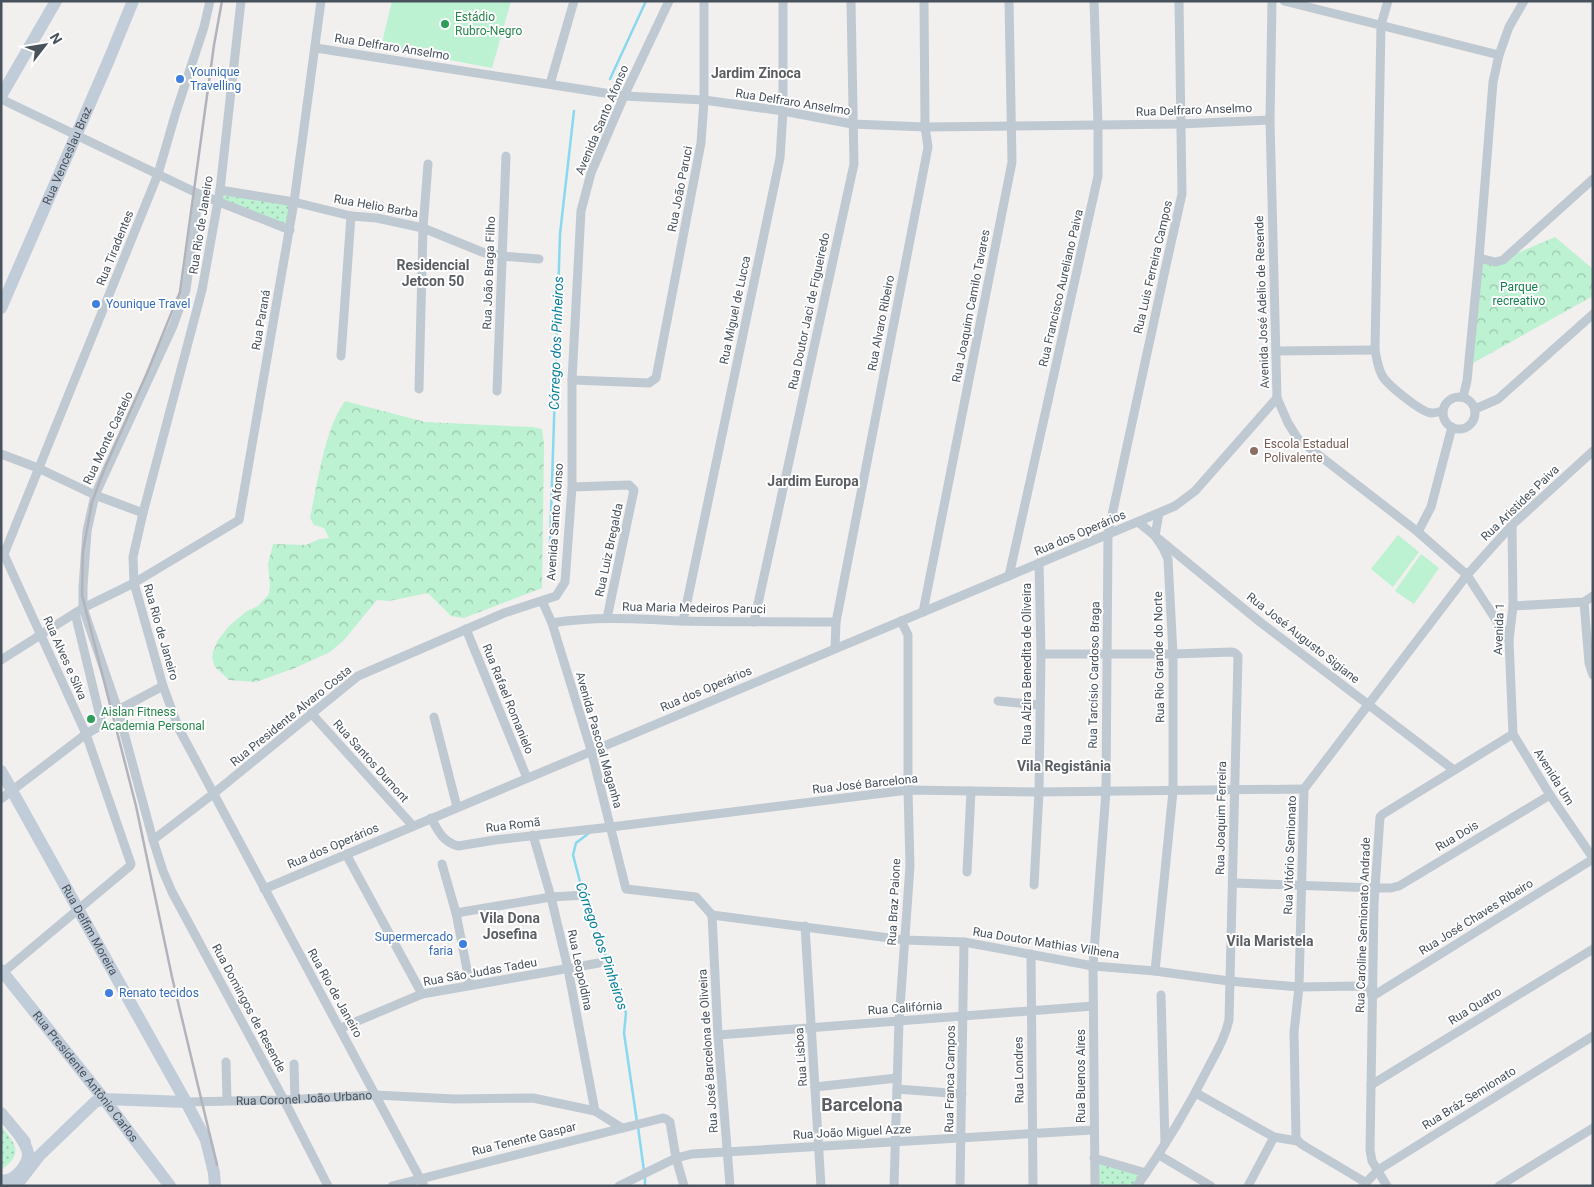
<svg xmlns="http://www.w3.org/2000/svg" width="1594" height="1187" viewBox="0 0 1594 1187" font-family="Roboto,sans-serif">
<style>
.forest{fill:url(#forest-crowns)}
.park{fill:url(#park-dots)}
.garden{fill:#bcf1d1}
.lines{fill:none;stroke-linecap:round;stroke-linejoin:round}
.stream{stroke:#88d9ef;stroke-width:2.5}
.street{stroke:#bfc9d2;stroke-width:9}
.secondary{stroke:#c1ccd9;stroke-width:12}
.rail{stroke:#b1b4ba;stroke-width:2.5}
.leisure-dot{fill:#2e9e5b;stroke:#fff;stroke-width:2}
.shop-dot{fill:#3f7fe0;stroke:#fff;stroke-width:2}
.education-dot{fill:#8d6e63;stroke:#fff;stroke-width:2}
.labels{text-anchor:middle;stroke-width:4;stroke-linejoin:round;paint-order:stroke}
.leisure-label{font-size:12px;fill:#27864d;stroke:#fff;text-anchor:start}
.street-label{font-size:12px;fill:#47525d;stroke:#fff}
.shop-label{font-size:12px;fill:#366cbe;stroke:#fff;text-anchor:start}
.park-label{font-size:12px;fill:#14824c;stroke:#fff}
.education-label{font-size:12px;fill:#785e54;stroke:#fff;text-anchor:start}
.neighbourhood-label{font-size:14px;font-weight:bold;fill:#5b5f64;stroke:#fff}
.water-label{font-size:14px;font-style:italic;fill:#097f9f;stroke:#fff}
.district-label{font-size:18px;font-weight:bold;fill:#5b5f64;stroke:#fff}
</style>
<defs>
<pattern id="forest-crowns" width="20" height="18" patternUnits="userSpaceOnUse" patternTransform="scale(1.25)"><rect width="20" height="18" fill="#bcf1d1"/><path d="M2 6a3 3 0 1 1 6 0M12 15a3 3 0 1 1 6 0" fill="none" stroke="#9bc6ad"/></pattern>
<pattern id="park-dots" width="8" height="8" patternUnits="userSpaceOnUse" patternTransform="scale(1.25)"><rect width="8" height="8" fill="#bcf1d1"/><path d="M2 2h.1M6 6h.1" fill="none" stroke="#9bc6ad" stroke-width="1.8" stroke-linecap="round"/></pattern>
</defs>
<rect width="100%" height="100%" fill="#f2efef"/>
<!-- forest -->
<g class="forest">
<polygon points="1555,237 1593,269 1593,296 1473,363 1482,262 1499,261"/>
<path d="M345,401L425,422L532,427L542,429L544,444L542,588L464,618L451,616L428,593L389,601L377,600L344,640L330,652L295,668L256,682L229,680L215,667L212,658L213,652L218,640L229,626L247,611L258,606L269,594L270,585L268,564L273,544L306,545L320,539L329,538L324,528L314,525L310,518C318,483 324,430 345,401Z"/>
</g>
<!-- park -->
<g class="park">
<polygon points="222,193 292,205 287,226 221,200"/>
<path d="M1,1126C16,1144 24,1154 1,1170Z"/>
<polygon points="1099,1161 1141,1173 1132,1186 1099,1186"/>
</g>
<!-- garden -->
<g class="garden">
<polygon points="392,1 511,1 492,68 381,47"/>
<polygon points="1398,535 1419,552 1393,587 1371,569"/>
<polygon points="1421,554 1439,568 1414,604 1395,591"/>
</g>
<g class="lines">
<!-- stream -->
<g class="stream">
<polyline points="610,79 646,1"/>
<polyline points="549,576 560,234 574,111"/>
<polyline points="583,893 573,855 576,843 589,833"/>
<polyline points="585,898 626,1013 624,1033 637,1122"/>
<polyline points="638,1127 644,1171"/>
<polyline points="645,1186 645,1177"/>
</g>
<!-- street -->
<g class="street">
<polyline points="241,1 220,190 202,290 143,513 133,557 134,583 163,686 179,729 424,1186"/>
<polyline points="1272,1 1270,120 1277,398 1288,423 1298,439 1418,532 1467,575 1509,640"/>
<polyline points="1284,1 1499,55"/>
<path d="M1388,1L1381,25L1375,350C1377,360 1378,369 1383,377C1389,386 1421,412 1431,413C1434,413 1439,412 1443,411"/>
<polyline points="316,48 624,96 704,100 783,111 852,124 925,127 1098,125 1180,124 1270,120"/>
<polyline points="550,84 574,1"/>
<polyline points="1,99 199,194 290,230"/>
<polyline points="220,190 294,202 351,216 377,218 423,228 482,252 501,256 539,259"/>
<polyline points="199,194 186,290 173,326 95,495 87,531 83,587 83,608 118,710 153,840 163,871 172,892 284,1100 328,1186"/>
<polyline points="1479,258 1495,262 1503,260 1593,179"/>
<polyline points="1276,351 1375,350"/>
<polyline points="341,356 351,216"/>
<polyline points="572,380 649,383 656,378 701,143 704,100 704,1"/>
<polyline points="419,389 423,228 428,164"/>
<polyline points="497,391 506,156"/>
<circle cx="1459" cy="413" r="16"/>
<polyline points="1463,397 1467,381 1479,258 1493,82 1499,55 1509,27 1524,1"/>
<polyline points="1475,409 1498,399 1593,314"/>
<polyline points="1,454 38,468 95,495 143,513"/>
<polyline points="572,487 629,485 634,490 607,618"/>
<polyline points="1138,522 1260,622 1454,770"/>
<polyline points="1512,525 1513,606 1509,640 1513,734 1550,795 1593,858"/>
<polyline points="1418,532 1431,507 1452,427"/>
<polyline points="4,554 158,174 176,112 204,27 210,1"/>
<polyline points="1009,576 1098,176 1098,125 1094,1"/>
<polyline points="542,601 552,623 591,750 626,889 696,897 712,915"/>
<polyline points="1584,602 1589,663 1593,675"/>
<polyline points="1513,606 1584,602 1593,596"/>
<polyline points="923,612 1012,162 1009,1"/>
<polyline points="683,621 780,158 783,111 783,1"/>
<polyline points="754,622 854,164 851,1"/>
<path d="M552,623C596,616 639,619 682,621C734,622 785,622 836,622"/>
<polyline points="466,629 527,778"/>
<polyline points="835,648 836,622 928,147 925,127 924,1"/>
<path d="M1041,654H1173L1232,652L1235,653L1238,656L1229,1020C1225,1038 1216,1053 1207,1070C1187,1110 1163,1149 1137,1186"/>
<polyline points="1,660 83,608 134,583 239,520 294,202 321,1"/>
<polyline points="998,701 1040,705"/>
<polyline points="118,710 163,686"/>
<polyline points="311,713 413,826"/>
<polyline points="434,717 457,807"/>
<polyline points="1,799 86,734 102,725 75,613"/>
<path d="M431,818C438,831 443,842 458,846L495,840L611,827L908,790L1039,792L1304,789"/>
<polyline points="533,835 551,897 568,969 595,1111"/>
<polyline points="153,840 213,794 358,676 504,613 556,596 565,582 572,487 572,380 581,211 591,173 624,96 669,1"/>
<polyline points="346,854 422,994"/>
<polyline points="442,864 456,913 470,985"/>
<polyline points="967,872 971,791"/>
<polyline points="1233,883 1375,888 1391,888 1399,886 1550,795"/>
<polyline points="1034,885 1039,792 1041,654 1039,563"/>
<polyline points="264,889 1175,506 1195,491 1277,398"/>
<polyline points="456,913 551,897 586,895"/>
<polyline points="712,915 905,940 964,942 1093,966 1155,971 1229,981 1299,987 1357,986 1364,988 1373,996 1593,859"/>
<polyline points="712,915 718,1035 730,1186"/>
<polyline points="805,926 821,1186"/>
<polyline points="1031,954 1033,1186"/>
<polyline points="1155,971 1173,791 1173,654 1168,559 1163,548 1155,536 1159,513"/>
<polyline points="1,974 130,866 131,864 86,734 2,550"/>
<polyline points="1161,995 1165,1144"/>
<polyline points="341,1028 422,994 599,963"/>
<polyline points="718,1035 1093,1006"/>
<polyline points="226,1062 227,1100"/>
<polyline points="294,1064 295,1099"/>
<polyline points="1371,1085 1593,949"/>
<polyline points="815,1087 897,1078"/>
<polyline points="897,1089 962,1094"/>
<polyline points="1196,1093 1274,1137 1297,1141"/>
<path id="s1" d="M186,1102L284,1100L375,1095L454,1099L533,1098L595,1111L622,1128"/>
<polyline points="1159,1155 1211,1186"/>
<polyline points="1094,1158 1146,1173"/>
<polyline points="1365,1182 1306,1147 1300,1143 1296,1138 1294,1032 1299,987 1304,789 1467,575 1512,525 1593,451"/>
<polyline points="392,1186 663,1118 666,1119 670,1122 676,1158 684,1186"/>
<polyline points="619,1186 676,1158 692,1154 1093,1130"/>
<polyline points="894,1186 899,1021 910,866 908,790 908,635 901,621"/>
<polyline points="960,1186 964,942"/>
<polyline points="1095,1186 1093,966 1106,791 1108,534 1165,270 1182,194 1179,1"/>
<polyline points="1248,1186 1274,1137"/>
<polyline points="1363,1186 1378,1170 1593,1036"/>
<polyline points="1387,1186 1372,1161 1370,1150 1374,903 1380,817 1383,814 1513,734"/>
<polyline points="1499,1186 1593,1128"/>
</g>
<!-- secondary -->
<g class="secondary">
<polyline points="1,96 56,1"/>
<path id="s2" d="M1,308L108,62L133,1"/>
<path id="s3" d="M1,771L78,909L186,1102L206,1140L214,1173L215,1186"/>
<path id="s4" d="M1,970L104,1099L170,1186"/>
<polyline points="1,1113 25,1142"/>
<path d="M1,1180C13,1183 28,1166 28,1154C28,1148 23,1142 20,1136"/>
<polyline points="16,1186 39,1156 95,1102 104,1099 186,1102"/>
</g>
<!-- rail -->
<polyline class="rail" points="217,1165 172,977 136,806 82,595 83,551 92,502 104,470 147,373 180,292 214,45 222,1"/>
</g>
<!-- markers -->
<g class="leisure-dot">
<circle cx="445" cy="24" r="5"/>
<circle cx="91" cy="719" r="5"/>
</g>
<g class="shop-dot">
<circle cx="180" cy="79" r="5"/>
<circle cx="96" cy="304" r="5"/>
<circle cx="463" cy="944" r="5"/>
<circle cx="109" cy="993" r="5"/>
</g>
<circle class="education-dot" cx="1254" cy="451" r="5"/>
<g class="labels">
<!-- leisure labels -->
<g class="leisure-label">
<text x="455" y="21">Estádio<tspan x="455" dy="14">Rubro-Negro</tspan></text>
<text x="101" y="716">Aislan Fitness<tspan x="101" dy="14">Academia Personal</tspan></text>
</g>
<!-- street labels -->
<g class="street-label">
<text transform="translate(392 47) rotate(9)" y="4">Rua Delfraro Anselmo</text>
<text transform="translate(793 102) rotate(9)" y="4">Rua Delfraro Anselmo</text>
<text transform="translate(1194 110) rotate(-2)" y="4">Rua Delfraro Anselmo</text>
<text transform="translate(602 120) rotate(-67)" y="4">Avenida Santo Afonso</text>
<text dy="4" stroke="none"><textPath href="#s2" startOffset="166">Rua Venceslau Braz</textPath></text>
<text transform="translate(680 189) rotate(-79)" y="4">Rua João Paruci</text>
<text transform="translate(376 206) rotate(10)" y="4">Rua Helio Barba</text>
<text transform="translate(201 225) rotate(-81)" y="4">Rua Rio de Janeiro</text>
<text transform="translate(115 248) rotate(-68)" y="4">Rua Tiradentes</text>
<text transform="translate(1153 267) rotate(-77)" y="4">Rua Luis Ferreira Campos</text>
<text transform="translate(489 273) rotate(-88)" y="4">Rua João Braga Filho</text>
<text transform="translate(1061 288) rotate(-77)" y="4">Rua Francisco Aureliano Paiva</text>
<text transform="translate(1262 302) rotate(-92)" y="4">Avenida José Adelio de Resende</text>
<text transform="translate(971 306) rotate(-79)" y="4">Rua Joaquim Camilo Tavares</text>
<text transform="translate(735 310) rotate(-78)" y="4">Rua Miguel de Lucca</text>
<text transform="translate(809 311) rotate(-78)" y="4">Rua Doutor Jaci de Figueiredo</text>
<text transform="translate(261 320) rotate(-80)" y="4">Rua Paraná</text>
<text transform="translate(881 323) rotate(-79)" y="4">Rua Alvaro Ribeiro</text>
<text transform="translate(108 438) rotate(-65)" y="4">Rua Monte Castelo</text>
<text transform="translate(1520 503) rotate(-44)" y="4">Rua Aristides Paiva</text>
<text transform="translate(555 522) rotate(-86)" y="4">Avenida Santo Afonso</text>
<text transform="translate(1080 533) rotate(-23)" y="4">Rua dos Operários</text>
<text transform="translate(609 550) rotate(-78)" y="4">Rua Luiz Bregalda</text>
<text transform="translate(694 608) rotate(1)" y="4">Rua Maria Medeiros Paruci</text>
<text transform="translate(1499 629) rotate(-88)" y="4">Avenida 1</text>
<text transform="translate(161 632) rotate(74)" y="4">Rua Rio de Janeiro</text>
<text transform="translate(1303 638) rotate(38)" y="4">Rua José Augusto Sigiane</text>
<text transform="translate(1159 657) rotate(-91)" y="4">Rua Rio Grande do Norte</text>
<text transform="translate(65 658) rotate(66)" y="4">Rua Alves e Silva</text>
<text transform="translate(1027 664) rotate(-90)" y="4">Rua Alzira Benedita de Oliveira</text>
<text transform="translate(1094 675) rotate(-89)" y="4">Rua Tarcísio Cardoso Braga</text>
<text transform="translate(706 689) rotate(-23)" y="4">Rua dos Operários</text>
<text transform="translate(508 699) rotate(68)" y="4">Rua Rafael Romanielo</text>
<text transform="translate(291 716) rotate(-39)" y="4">Rua Presidente Alvaro Costa</text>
<text transform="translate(599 740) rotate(74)" y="4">Avenida Pascoal Maganha</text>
<text transform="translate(371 761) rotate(48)" y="4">Rua Santos Dumont</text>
<text transform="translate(1554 777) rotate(58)" y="4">Avenida Um</text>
<text transform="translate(865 784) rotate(-6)" y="4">Rua José Barcelona</text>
<text transform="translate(1221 818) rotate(-89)" y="4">Rua Joaquim Ferreira</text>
<text transform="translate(513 825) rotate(-7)" y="4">Rua Romã</text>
<text transform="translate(1457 836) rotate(-31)" y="4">Rua Dois</text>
<text transform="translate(333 846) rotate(-23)" y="4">Rua dos Operários</text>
<text transform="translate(1290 855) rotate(-88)" y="4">Rua Vitório Semionato</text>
<text transform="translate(894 902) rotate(-87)" y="4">Rua Braz Paione</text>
<text transform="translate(1476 917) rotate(-32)" y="4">Rua José Chaves Ribeiro</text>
<text transform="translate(1363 925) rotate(-88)" y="4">Rua Caroline Semionato Andrade</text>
<text dy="4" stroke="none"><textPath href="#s3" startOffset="182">Rua Delfim Moreira</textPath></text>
<text transform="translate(1046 943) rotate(9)" y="4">Rua Doutor Mathias Vilhena</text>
<text transform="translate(580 970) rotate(78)" y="4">Rua Leopoldina</text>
<text transform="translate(480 972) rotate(-10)" y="4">Rua São Judas Tadeu</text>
<text transform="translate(335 993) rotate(61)" y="4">Rua Rio de Janeiro</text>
<text transform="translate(1475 1006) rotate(-32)" y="4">Rua Quatro</text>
<text transform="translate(249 1008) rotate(62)" y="4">Rua Domingos de Resende</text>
<text transform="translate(905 1008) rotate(-4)" y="4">Rua Califórnia</text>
<text transform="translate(708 1051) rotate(-94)" y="4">Rua José Barcelona de Oliveira</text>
<text transform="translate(801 1057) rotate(-94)" y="4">Rua Lisboa</text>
<text transform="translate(1019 1070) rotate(-91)" y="4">Rua Londres</text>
<text transform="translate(1081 1076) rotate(-90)" y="4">Rua Buenos Aires</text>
<text dy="4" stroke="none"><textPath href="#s4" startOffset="136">Rua Presidente Antônio Carlos</textPath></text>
<text transform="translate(950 1079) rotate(-89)" y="4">Rua Franca Campos</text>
<text dy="4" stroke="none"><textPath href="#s1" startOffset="118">Rua Coronel João Urbano</textPath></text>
<text transform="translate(1469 1098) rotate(-32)" y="4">Rua Bráz Semionato</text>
<text transform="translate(852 1132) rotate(-3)" y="4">Rua João Miguel Azze</text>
<text transform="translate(524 1139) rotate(-14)" y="4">Rua Tenente Gaspar</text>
</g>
<!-- shop labels -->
<g class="shop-label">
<text x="190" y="76">Younique<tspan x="190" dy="14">Travelling</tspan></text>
<text x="106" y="308">Younique Travel</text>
<text x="453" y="941" text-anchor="end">Supermercado<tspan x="453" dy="14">faria</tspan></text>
<text x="119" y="997">Renato tecidos</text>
</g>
<!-- park labels -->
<g class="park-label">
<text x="1519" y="291">Parque<tspan x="1519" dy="14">recreativo</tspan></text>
</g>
<!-- education labels -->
<g class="education-label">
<text x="1264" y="448">Escola Estadual<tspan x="1264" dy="14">Polivalente</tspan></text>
</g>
<!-- neighbourhood labels -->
<g class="neighbourhood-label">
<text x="756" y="78">Jardim Zinoca</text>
<text x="433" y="270">Residencial<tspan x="433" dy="16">Jetcon 50</tspan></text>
<text x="813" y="486">Jardim Europa</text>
<text x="1064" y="771">Vila Registânia</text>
<text x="510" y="923">Vila Dona<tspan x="510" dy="16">Josefina</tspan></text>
<text x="1270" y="946">Vila Maristela</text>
</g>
<!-- water labels -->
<g class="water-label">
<text transform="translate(556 343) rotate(-88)" y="5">Córrego dos Pinheiros</text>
<text transform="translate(602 946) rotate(71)" y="5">Córrego dos Pinheiros</text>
</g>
<!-- district labels -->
<g class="district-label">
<text x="862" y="1111">Barcelona</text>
</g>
</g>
<!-- border -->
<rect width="1594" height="1187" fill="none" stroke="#47525d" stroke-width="5"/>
<!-- north arrow -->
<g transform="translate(45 45) rotate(59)" stroke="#ffffff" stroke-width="4" paint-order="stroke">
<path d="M0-4L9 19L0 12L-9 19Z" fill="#47525d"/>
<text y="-8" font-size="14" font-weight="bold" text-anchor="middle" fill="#47525d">N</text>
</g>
</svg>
